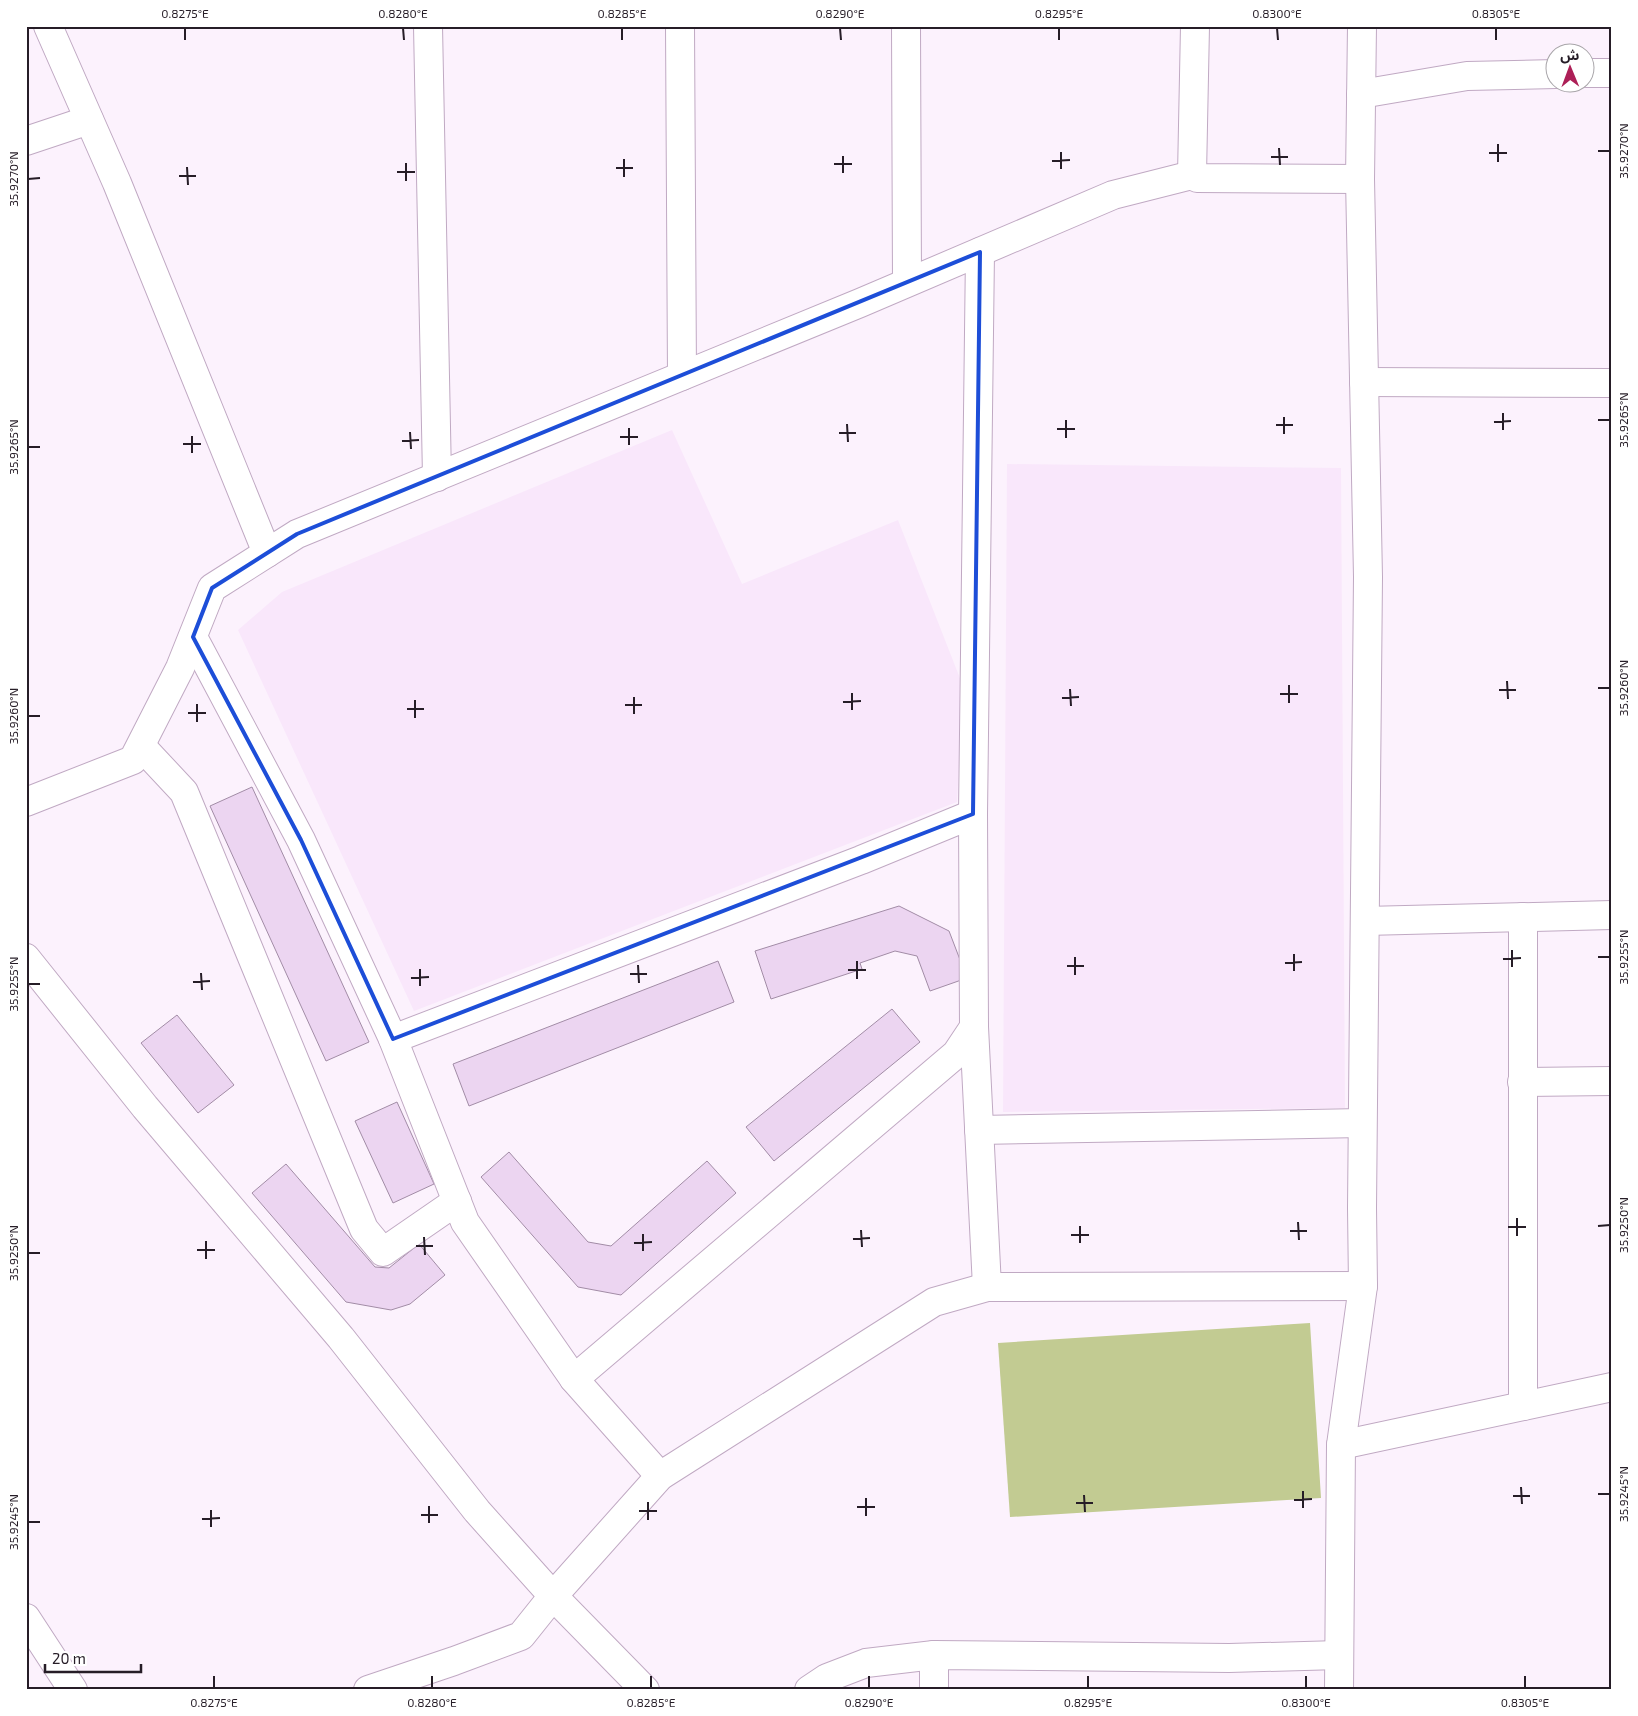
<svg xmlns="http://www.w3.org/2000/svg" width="1638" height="1716" viewBox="0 0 1638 1716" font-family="'Exo 2','Noto Sans Arabic',sans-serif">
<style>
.built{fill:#f9e7fb}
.green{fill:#c2cb92}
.building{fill:#ecd5f1;stroke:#a28ca6}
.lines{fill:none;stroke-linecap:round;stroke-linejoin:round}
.minor-casing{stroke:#c0a9c3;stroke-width:30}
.minor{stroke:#fff;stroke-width:28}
.marked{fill:none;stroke:#1d4ed8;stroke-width:4;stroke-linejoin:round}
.ticks{fill:none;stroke:#261d27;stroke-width:2}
.neatline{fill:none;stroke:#261d27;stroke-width:2}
.ticks-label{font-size:12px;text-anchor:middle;fill:#261d27}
</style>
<rect width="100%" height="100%" fill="#fcf2fd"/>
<!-- built -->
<g class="built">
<polygon points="672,430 742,584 898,520 963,686 957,802 414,1011 238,630 282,592"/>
<polygon points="1007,464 1341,468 1345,1108 1003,1112"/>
</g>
<!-- green -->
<polygon class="green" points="1310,1323 1321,1498 1010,1517 998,1343"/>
<!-- building -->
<g class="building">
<polygon points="252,787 369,1042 326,1061 210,806"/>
<polygon points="899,906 949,931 967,978 930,991 917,956 895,951 860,963 862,969 771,999 755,951"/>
<polygon points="718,961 734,1002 469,1106 453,1064"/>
<polygon points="892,1009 920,1042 774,1161 746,1127"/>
<polygon points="177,1015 234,1085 198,1113 141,1043"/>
<polygon points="397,1102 434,1184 393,1203 355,1121"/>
<polygon points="509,1152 588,1242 611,1246 707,1161 736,1193 621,1295 578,1287 481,1177"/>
<polygon points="286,1164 375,1267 389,1268 419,1244 445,1275 410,1304 391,1310 346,1302 252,1193"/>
</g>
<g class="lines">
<defs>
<g id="minor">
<polyline points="48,26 117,183 267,553"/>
<polyline points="428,26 437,477"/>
<polyline points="680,26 682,376"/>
<polyline points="906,26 907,282"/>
<polyline points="1586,73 1612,73"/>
<polyline points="1361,94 1467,76 1556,74"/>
<polyline points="26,141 89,120"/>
<polyline points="1192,175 1195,26"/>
<polyline points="980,252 973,814 974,1027 987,1287"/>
<polyline points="1364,382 1612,383"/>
<polyline points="193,637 301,840 393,1039 465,1222 574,1379 660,1476"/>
<polyline points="141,746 184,792 364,1229 383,1252 457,1201"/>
<polyline points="26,802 133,760 180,668 212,588 297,534 860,303 1113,195 1192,175 1197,178 1360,179"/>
<polyline points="1365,921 1612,915"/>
<polyline points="26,958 145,1107 341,1338 477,1511 553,1596 645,1690"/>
<polyline points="393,1039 861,860 973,814"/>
<polyline points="1522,1082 1612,1081"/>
<polyline points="979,1130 1362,1123"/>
<polyline points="574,1379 956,1054 974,1027"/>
<polyline points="1523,1406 1523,917"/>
<polyline points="1341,1445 1612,1387"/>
<polyline points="26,1618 73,1690"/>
<polyline points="934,1655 934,1690"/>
<polyline points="368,1690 454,1661 521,1636 553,1596 660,1476 934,1302 987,1287 1363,1286"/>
<polyline points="809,1690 827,1678 866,1663 934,1655 1229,1658 1339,1655"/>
<polyline points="1339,1690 1341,1445 1363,1286 1362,1208 1368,577 1360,179 1362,26"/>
</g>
</defs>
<!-- minor casing -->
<use href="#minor" class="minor-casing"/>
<!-- minor -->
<use href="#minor" class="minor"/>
</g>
<!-- marked area -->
<path class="marked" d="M980,252L973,814L393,1039L301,840L193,637L212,588L297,534Z"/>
<!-- ticks -->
<path class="ticks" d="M185,28V40M403,28L404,40M622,28V40M840,28L841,40M1059,28V40M1277,28L1278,40M1496,28V40M1498,144V162M1279,148L1280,165M1598,151H1610M1061,152V169M1489,153H1507M843,156V173M1271,157H1288M624,159V177M1052,161L1070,160M406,163V181M834,164H852M187,167L188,185M616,168H633M397,172H415M179,176H196M28,179L40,178M1503,413V430M1284,417V434M1066,420V438M1598,420H1610M1494,422L1511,421M847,424L848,442M1276,425H1293M629,428V445M1057,429H1075M410,432L411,449M839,433H856M192,436V453M620,437H638M402,441L419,440M183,444H201M28,447H40M1507,681L1508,699M1289,685V703M1598,688H1610M1070,689L1071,706M1499,690H1516M852,693V710M1280,694H1298M634,697V714M1062,698L1079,697M415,700V718M843,702L861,701M197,704V722M625,705H642M407,709H424M188,713H206M28,716H40M1512,950V967M1294,954V971M1075,957V975M1598,957H1610M1503,959L1521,958M857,961V979M1285,963L1302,962M638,965L639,983M1067,966H1084M420,969V986M848,970H866M201,973L202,990M630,974H647M411,978L429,977M193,982L210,981M28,984H40M1517,1218V1236M1298,1222L1299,1240M1080,1226V1243M1598,1226L1610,1225M1508,1227H1526M861,1230L862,1247M1290,1231H1307M643,1234V1251M1071,1235H1089M424,1237L425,1255M853,1239L870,1238M206,1241V1259M634,1243L652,1242M416,1246H433M197,1250H215M28,1253H40M1521,1487L1522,1504M1303,1491V1508M1598,1494H1610M1084,1495L1085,1512M1513,1496H1530M866,1498V1516M1294,1500L1312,1499M648,1502V1520M1076,1503H1093M429,1506V1523M857,1507H875M211,1510V1527M639,1511H657M421,1515H438M202,1519L220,1518M28,1522H40M214,1676V1688M432,1676V1688M651,1676V1688M869,1676V1688M1088,1676V1688M1306,1676V1688M1525,1676V1688"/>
<!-- border -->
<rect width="1638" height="1716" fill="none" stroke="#ffffff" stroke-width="55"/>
<!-- north arrow -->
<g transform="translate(1570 68) rotate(359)"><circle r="24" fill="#ffffff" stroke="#a8a5a9"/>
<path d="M0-4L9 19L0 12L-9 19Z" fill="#ad1f57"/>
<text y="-8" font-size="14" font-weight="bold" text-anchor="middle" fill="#261d27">ش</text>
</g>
<!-- scale -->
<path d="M45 1664v8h96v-8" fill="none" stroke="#261d27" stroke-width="2.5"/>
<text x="52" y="1664" font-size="15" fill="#261d27" stroke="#ffffff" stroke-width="4" paint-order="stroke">20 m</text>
<rect x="28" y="28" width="1582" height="1660" class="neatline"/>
<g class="ticks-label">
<text x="185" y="18">0.8275°E</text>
<text x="403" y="18">0.8280°E</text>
<text x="622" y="18">0.8285°E</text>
<text x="840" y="18">0.8290°E</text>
<text x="1059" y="18">0.8295°E</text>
<text x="1277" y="18">0.8300°E</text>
<text x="1496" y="18">0.8305°E</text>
<text transform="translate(1624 151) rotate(-90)" y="4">35.9270°N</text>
<text transform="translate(14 179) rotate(-90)" y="4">35.9270°N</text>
<text transform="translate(1624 420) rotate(-90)" y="4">35.9265°N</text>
<text transform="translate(14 447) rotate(-90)" y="4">35.9265°N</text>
<text transform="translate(1624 688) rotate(-90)" y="4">35.9260°N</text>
<text transform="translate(14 716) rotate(-90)" y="4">35.9260°N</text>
<text transform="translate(1624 957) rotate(-90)" y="4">35.9255°N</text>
<text transform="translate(14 984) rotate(-90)" y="4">35.9255°N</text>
<text transform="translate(1624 1225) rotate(-90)" y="4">35.9250°N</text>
<text transform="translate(14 1253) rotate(-90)" y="4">35.9250°N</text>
<text transform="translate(1624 1494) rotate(-90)" y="4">35.9245°N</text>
<text transform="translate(14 1522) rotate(-90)" y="4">35.9245°N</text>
<text x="214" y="1707">0.8275°E</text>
<text x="432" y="1707">0.8280°E</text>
<text x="651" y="1707">0.8285°E</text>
<text x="869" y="1707">0.8290°E</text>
<text x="1088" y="1707">0.8295°E</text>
<text x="1306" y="1707">0.8300°E</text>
<text x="1525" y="1707">0.8305°E</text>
</g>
</svg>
